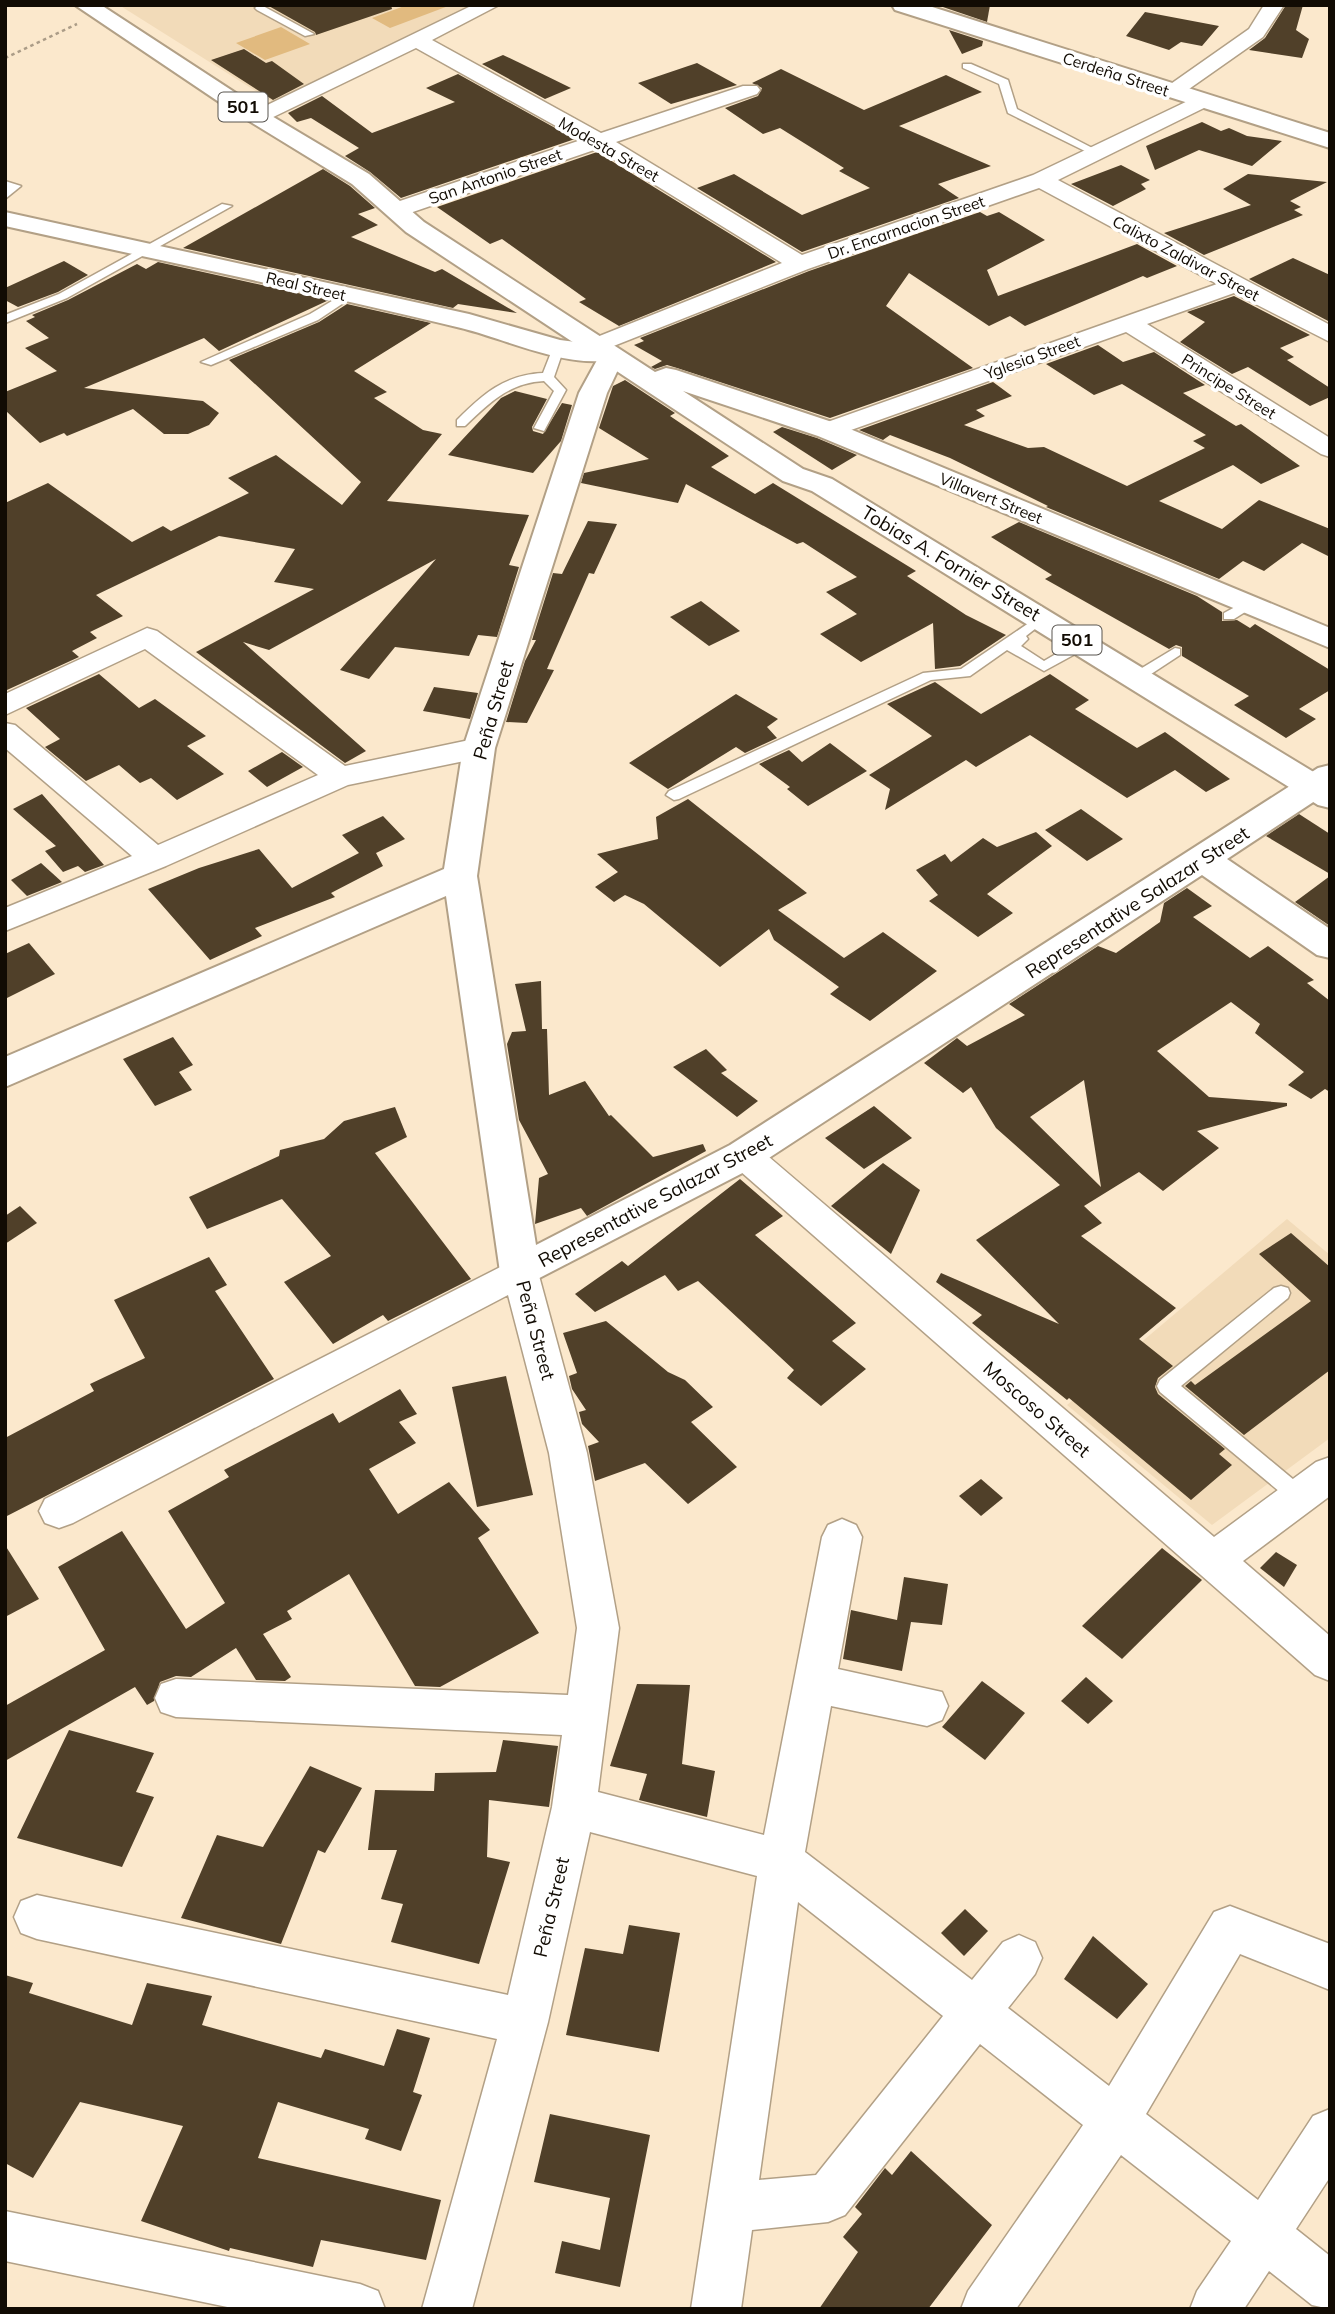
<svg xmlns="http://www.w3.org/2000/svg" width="1335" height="2314" viewBox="0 0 1335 2314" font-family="Mulish,sans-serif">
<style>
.built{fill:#f2dbb9}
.green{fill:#e1ba7f}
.building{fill:#504029;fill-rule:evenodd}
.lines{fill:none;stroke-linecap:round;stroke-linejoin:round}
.service-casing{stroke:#b2a086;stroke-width:3}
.minor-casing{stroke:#b2a086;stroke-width:3}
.tertiary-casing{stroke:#b2a086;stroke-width:4}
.secondary-casing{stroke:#b2a086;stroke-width:4}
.primary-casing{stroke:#b2a086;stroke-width:4}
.path{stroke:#ab9c87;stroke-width:2.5;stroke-dasharray:3.5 3.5;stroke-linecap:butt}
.service{fill:#fff;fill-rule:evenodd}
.minor{fill:#fff;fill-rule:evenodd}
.tertiary{fill:#fff;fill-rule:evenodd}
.secondary{fill:#fff;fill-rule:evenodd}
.primary{fill:#fff;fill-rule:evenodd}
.labels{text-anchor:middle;stroke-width:7;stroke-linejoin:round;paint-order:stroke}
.far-street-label{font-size:16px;fill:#110b03;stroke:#fff}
.shield{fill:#fff;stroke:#58544f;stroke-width:2}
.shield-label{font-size:18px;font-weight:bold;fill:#110b03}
.street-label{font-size:19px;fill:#110b03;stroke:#fff}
</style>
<rect width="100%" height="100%" fill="#fbe8cc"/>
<!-- built -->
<g class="built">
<polygon points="119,5 475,5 273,102"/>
<polygon points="1287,1219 1330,1255 1330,1438 1212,1525 1067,1405"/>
</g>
<!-- green -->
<g class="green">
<polygon points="407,5 451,5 390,28 372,18"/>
<polygon points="281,27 310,44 265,60 236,43"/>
</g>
<!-- building -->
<g class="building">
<polygon points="267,5 391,5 392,9 316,35 315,32"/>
<polygon points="937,5 990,5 987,22"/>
<polygon points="1286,5 1303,5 1296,30 1309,39 1302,58 1249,50 1265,38"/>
<polygon points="1145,12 1219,26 1202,46 1181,42 1169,50 1126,36"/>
<polygon points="949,30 983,41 982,46 962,54"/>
<polygon points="244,49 266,63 272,61 304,84 273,100 211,60"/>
<polygon points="503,55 522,64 571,88 545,99 482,64"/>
<polygon points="697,63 737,85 671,104 638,83"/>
<polygon points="781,69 864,110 946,75 982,92 899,126 991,166 938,184 959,198 802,252 697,188 734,174 802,215 870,188 839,171 844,168 780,128 763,134 725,108 758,96 762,88 752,83"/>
<polygon points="458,74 575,139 401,198 370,172 345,156 359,148 311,118 297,122 288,113 322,96 372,133 455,102 426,88"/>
<polygon points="1202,122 1221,131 1229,128 1247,136 1282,141 1252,166 1199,150 1155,170 1146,146"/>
<polygon points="597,152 776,262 619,326 579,302 586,299 502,239 490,244 437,207"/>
<polygon points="1121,165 1150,180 1141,184 1146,189 1113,206 1071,184"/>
<polygon points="323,169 350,186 375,208 358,214 378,225 351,237 435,272 442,269 517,313 458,304 453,308 183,248"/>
<polygon points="1248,174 1327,182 1290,201 1301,207 1294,210 1303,215 1204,255 1164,233 1251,205 1223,189"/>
<polygon points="980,212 987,216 999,212 1045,240 987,270 998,296 1137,244 1177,266 1147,278 1143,276 1025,326 1010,316 989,326 909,273 886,306 973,368 830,418 677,368 667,365 655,369 651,367 662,361 634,345 644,341 640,338 809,271"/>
<polygon points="1293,258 1330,275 1330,322 1249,279"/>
<polygon points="64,261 88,275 58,292 18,307 5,300 5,288"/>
<polygon points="158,262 329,300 219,351 204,338 84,388 203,401 219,413 209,425 188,434 164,434 133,409 67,436 64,433 40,443 5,410 5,392 57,371 25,348 49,338 26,321 35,317 32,315 68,300 137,264 146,269"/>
<polygon points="1234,296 1310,335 1280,348 1294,357 1287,360 1330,388 1330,397 1310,406 1248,367 1232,374 1180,342 1205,322 1187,312"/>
<polygon points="347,304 431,323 354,371 387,392 374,398 423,430 442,434 387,501 529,515 509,565 519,567 497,637 478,635 469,656 395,647 369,679 340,670 436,559 269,650 243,642 366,751 345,763 196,652 314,589 274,582 295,549 219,536 96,595 123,616 90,632 97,638 72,651 79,657 7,690 5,503 48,483 132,542 163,526 171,531 249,493 228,478 276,455 342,505 361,482 229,360 319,322"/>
<polygon points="1098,345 1123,362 1154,352 1205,385 1183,393 1236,426 1241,424 1300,466 1261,484 1233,465 1159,501 1222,529 1259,500 1330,529 1330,557 1302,543 1264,571 1243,561 1219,579 1046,507 1048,506 950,458 890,435 883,440 859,430 993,382 1012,396 976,410 985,416 964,425 1028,448 1044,447 1127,486 1205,448 1193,441 1206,435 1122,384 1094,395 1046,364"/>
<polygon points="625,380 675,413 670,416 729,456 711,467 755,494 773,483 916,571 907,576 966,615 1006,635 960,666 935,669 933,623 861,662 820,634 857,614 826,592 857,577 803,542 797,544 686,484 678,503 581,483 584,473 649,459 599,428 613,386"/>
<polygon points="515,391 547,399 532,427 533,431 543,434 562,403 572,405 561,441 533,473 448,455 501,398"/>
<polygon points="782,427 817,438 857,455 832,470 773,432"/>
<polygon points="588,521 617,524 594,574 589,573 547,669 554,670 527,723 506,722 525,661 536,640 532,640 553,573 562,574"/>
<polygon points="1019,522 1197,596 1222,612 1222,621 1237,620 1250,628 1255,624 1330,670 1330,690 1299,709 1316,719 1286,738 1234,705 1249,696 1182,656 1182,647 1176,645 1169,649 1045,579 1052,575 991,537"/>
<polygon points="701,601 740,631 709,646 670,617"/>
<polygon points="99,674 139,708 155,699 206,736 187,746 224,774 177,800 151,778 140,783 119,765 86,781 45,747 60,739 26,708"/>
<polygon points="1050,674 1089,700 1075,709 1137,748 1165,732 1230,779 1206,792 1175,770 1127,798 1030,735 976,767 966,760 885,810 890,789 869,775 932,736 887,704 935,682 981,714"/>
<polygon points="434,687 478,693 470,719 423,711"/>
<polygon points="736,694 778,719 767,727 777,738 745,753 736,747 668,789 629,763"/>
<polygon points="830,743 867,771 808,806 787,789 790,787 759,764 789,750 802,762"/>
<polygon points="282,752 303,767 267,787 248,771"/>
<polygon points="42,794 97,857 104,865 85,872 78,866 63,872 45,851 56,846 13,809"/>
<polygon points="688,799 807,893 778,910 844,958 883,932 937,971 870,1021 830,994 839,987 774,940 769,929 720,967 644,904 625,895 614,902 595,887 618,872 597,854 658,839 656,817"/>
<polygon points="1081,809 1123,839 1087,861 1045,830"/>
<polygon points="1299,814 1330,834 1330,874 1266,836"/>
<polygon points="383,816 405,839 376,853 383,866 331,893 335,897 255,928 262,936 210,960 148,889 199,868 259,849 292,888 359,853 342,835"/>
<polygon points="1036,832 1052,846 987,894 1013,913 978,937 929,901 938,895 916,870 945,854 951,862 983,838 997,847"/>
<polygon points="41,863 62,882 27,896 11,880"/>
<polygon points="1330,876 1330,926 1295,902"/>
<path d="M1187,888L1212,906L1193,917L1250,958L1268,946L1314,980L1307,983L1330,1001V1092L1325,1089L1311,1099L1288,1085L1304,1072L1255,1033L1260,1024L1231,1002L1157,1051L1209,1097L1287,1103V1106L1197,1131L1219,1148L1163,1191L1139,1172L1084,1206L1102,1223L1081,1236L1176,1308L1139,1339L1173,1366L1158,1378L1155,1387L1158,1394L1225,1449L1219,1454L1232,1465L1191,1500L1069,1398L1067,1400L972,1323L982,1315L936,1282L941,1273L1059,1324L976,1240L1060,1185L996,1128L971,1087L963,1093L924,1063L957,1038L967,1046L1025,1015L1009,1004L1098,946L1116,953L1160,922L1164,903ZM1084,1080L1101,1187L1030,1117Z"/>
<polygon points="29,943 55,974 5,999 5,954"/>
<polygon points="541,981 542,1029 547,1029 549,1095 585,1081 609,1116 611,1115 653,1157 703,1144 706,1151 587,1216 581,1208 535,1224 539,1178 548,1174 519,1120 507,1044 512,1032 526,1031 515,984"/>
<polygon points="173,1037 193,1065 179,1072 192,1090 155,1106 123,1059"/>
<polygon points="706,1049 727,1070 721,1073 758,1101 737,1117 673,1067"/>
<polygon points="874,1106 912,1138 864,1169 825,1138"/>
<polygon points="395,1107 407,1137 375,1153 471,1279 388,1321 383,1315 333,1344 284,1282 331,1256 282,1199 207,1229 189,1197 279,1156 280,1150 324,1139 344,1121"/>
<polygon points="883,1163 920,1190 891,1254 831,1206"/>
<polygon points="740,1179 783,1216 755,1235 856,1323 832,1341 866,1369 821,1406 787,1378 794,1370 698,1281 678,1291 665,1275 595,1312 575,1294 622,1261 628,1266"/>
<polygon points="20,1206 37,1223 5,1244 5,1216"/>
<polygon points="1291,1233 1330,1267 1330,1370 1244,1435 1185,1386 1191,1381 1195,1385 1311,1301 1259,1254"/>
<polygon points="209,1257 227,1285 215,1291 274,1379 5,1517 5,1438 94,1391 90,1384 145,1358 114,1300"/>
<polygon points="606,1321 668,1372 685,1380 713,1407 691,1422 737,1467 688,1504 645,1463 595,1481 588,1446 599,1442 582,1424 579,1412 586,1410 572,1389 569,1376 577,1373 563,1333"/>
<polygon points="506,1376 533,1495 477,1507 452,1387"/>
<polygon points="400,1389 417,1414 399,1422 416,1443 369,1469 398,1514 449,1482 490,1530 478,1538 539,1633 440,1687 415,1686 349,1574 287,1611 292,1619 263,1634 291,1677 285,1681 256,1680 236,1648 191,1677 176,1676 160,1682 154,1701 147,1705 135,1687 5,1761 5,1706 105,1650 58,1567 122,1531 186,1629 225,1603 168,1511 229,1477 224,1470 333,1413 339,1423"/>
<polygon points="981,1479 1003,1498 981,1516 959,1496"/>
<polygon points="5,1545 39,1599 5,1617"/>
<polygon points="1162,1548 1202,1580 1122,1659 1082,1626"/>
<polygon points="1276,1552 1297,1565 1284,1587 1260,1568"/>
<polygon points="904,1577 948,1584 942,1625 911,1622 902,1671 843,1659 851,1610 897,1620"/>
<polygon points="1086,1677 1113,1701 1088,1724 1061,1701"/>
<polygon points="982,1681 1025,1713 985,1760 942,1727"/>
<polygon points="637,1684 690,1685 682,1764 715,1771 707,1817 639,1800 647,1774 610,1766"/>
<polygon points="69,1730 154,1753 136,1792 154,1797 122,1867 17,1838"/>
<polygon points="503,1740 558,1746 549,1807 489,1800 487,1857 510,1862 479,1964 391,1942 403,1904 381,1899 397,1850 368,1850 375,1790 434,1791 435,1773 496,1772"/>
<polygon points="310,1766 362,1788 325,1853 318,1850 281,1944 181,1918 217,1835 263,1847"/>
<polygon points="965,1909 988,1931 964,1956 941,1933"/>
<polygon points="629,1925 680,1933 659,2052 566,2035 585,1948 623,1954"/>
<polygon points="1093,1936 1148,1984 1117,2019 1064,1979"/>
<polygon points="5,1975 33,1983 29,1993 132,2025 147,1983 212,1996 202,2025 321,2058 325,2049 384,2066 397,2029 430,2038 413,2092 422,2095 401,2151 365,2139 369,2129 278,2102 258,2158 441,2200 426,2260 321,2240 313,2267 230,2248 229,2251 141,2221 183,2126 80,2102 33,2178 5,2163"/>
<polygon points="550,2114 650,2135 620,2287 555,2273 562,2241 600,2250 610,2198 534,2182"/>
<polygon points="911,2151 992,2225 928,2309 819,2309 858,2252 843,2237 862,2214 855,2207 885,2168 892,2175"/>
</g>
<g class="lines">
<defs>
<g id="service">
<polygon points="259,5 263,6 314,34 305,36 257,10 255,8"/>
<polygon points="963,64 971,64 1008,80 1017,109 1102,153 1093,155 1008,113 999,84 963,68"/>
<polygon points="5,181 21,186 5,199"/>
<polygon points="222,204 232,206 67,298 5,323 5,315 59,294"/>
<polygon points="347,292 351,294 351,298 318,320 211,365 201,362 310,314"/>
<path d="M554,345L564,348L554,377L566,390L544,431L534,428L554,391L544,381C509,383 490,402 465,426H457V420C483,394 504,375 543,373Z"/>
<polygon points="1248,600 1253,601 1253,607 1234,619 1224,619 1224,613"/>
<polygon points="1042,614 1049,618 1026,636 1028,639 1021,646 1044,661 1078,641 1088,641 1088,647 1044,671 1007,650 970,676 931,680 679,799 674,800 666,795 669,791 923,673 961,669"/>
<polygon points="1175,648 1180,649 1180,655 1142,680 1132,680 1132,674"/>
<polygon points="1281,1286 1288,1288 1290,1293 1288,1298 1181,1386 1306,1490 1309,1496 1306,1502 1299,1505 1292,1502 1160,1392 1157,1386 1160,1380 1274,1288"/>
</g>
<g id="minor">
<polygon points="473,5 499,5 432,40 601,133 743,86 757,86 760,90 757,94 616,142 802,255 1033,175 1194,98 1208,98 1211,102 1208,106 1058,180 1330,325 1330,342 1234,293 1147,324 1330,438 1330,457 1321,454 1126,332 837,435 819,435 815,430 819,425 1217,284 1039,188 808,269 606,349 597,347 594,342 597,337 782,263 597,149 407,214 391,214 388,209 391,204 581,140 416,48 265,121 258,123 247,117 251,113"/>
<polygon points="1264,5 1284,5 1263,37 1179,96 1165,96 1162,92 1165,88 1249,29"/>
<polygon points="147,628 157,631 345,766 479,738 489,741 494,748 489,755 479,758 348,785 166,866 5,931 5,908 132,856 5,748 5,723 15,725 158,845 318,775 145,649 5,715 5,694"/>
<polygon points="744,1142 756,1146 1214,1537 1316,1462 1330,1457 1330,1496 1243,1561 1330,1636 1330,1681 1315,1675 732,1164 727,1155 732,1146"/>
<path d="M520,1257L533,1262L538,1272L587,1453L619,1628L598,1792L764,1835L822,1537L828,1525L842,1519L856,1525L862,1537L838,1669L942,1692L948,1706L942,1720L927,1726L831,1706L805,1852L972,1980L1003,1942L1019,1935L1035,1942L1042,1958L1035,1974L1008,2008L1109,2086L1214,1912L1230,1906L1330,1944V1990L1240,1954L1146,2114L1258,2200L1313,2116L1330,2109V2177L1296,2229L1330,2256V2309L1312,2305L1269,2271L1244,2309H1190L1197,2291L1231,2241L1121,2155L1016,2309H961L968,2291L1083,2125L980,2044L845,2215L828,2222L752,2230L741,2309H691L757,1876L590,1832L548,2022L472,2309H422L497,2039L37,1939L21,1933L14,1917L21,1901L37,1895L508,1995L552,1807L562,1735L176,1717L161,1712L155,1698L161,1684L176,1679L568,1695L577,1628L549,1453L508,1295L73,1523L59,1528L45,1523L39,1511L45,1499ZM798,1902L943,2016L816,2175L759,2180Z"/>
<polygon points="5,2211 360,2284 378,2291 385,2309 237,2309 5,2261"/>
</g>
<polygon id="tertiary" points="611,349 620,351 624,357 607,393 495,748 477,876 536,1245 730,1145 1318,768 1330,765 1330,791 1227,859 1330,929 1330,958 1317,955 1202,875 758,1165 520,1288 506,1283 500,1272 446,896 5,1087 5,1057 444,869 463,748 579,393 602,351"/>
<g id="secondary">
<polygon points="892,5 926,5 1330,133 1330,148 895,10"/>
<path d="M5,212L469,314L560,340L615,347L619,353L615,359C570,370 506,339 461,328C310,291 157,260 5,226Z"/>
</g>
<polygon id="primary" points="75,5 101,5 265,112 369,174 424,222 655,372 666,368 676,370 838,424 1330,628 1330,648 818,436 683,391 803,469 832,479 1330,782 1330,808 1318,805 812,491 783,481 406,232 352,184 228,108"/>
</defs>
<!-- service casing -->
<use href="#service" class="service-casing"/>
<!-- minor casing -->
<use href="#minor" class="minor-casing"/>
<!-- tertiary casing -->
<use href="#tertiary" class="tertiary-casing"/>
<!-- secondary casing -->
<use href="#secondary" class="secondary-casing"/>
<!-- primary casing -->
<use href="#primary" class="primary-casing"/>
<!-- path -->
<polyline class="path" points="5,58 77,24"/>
<!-- service -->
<use href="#service" class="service"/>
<!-- minor -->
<use href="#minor" class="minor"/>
<!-- tertiary -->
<use href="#tertiary" class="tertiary"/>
<!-- secondary -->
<use href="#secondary" class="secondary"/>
<!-- primary -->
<use href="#primary" class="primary"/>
</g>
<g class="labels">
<!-- far-street labels -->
<g class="far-street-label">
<text transform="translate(1116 74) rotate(18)" y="6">Cerdeña Street</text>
<text transform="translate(609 149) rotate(30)" y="6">Modesta Street</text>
<text transform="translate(495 176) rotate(-19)" y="6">San Antonio Street</text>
<text transform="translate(906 227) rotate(-19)" y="6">Dr. Encarnacion Street</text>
<text transform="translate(1186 258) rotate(28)" y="6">Calixto Zaldivar Street</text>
<text transform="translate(306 286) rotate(13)" y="6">Real Street</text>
<text transform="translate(1032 357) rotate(-20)" y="6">Yglesia Street</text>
<text transform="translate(1229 386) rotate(32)" y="6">Principe Street</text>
<text transform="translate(991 498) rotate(22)" y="6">Villavert Street</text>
</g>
<!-- shield labels -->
<g class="shield">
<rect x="218.5" y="92.5" width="49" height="29" rx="5"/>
<rect x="1052.5" y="625.5" width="49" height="29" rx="5"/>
</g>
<g class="shield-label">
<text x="243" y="113">501</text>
<text x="1077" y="646">501</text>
</g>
<!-- street labels -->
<g class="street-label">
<text transform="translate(951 563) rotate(31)" y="7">Tobias A. Fornier Street</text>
<text transform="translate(493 710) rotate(-74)" y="7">Peña Street</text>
<text transform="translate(1137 902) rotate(-33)" y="7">Representative Salazar Street</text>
<text transform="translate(655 1200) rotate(-28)" y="7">Representative Salazar Street</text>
<text transform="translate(536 1330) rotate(75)" y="7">Peña Street</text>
<text transform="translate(1037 1409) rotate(41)" y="7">Moscoso Street</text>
<text transform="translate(551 1907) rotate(-77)" y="7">Peña Street</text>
</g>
</g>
<!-- border -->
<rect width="1335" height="2314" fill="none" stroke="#110b03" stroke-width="14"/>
</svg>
